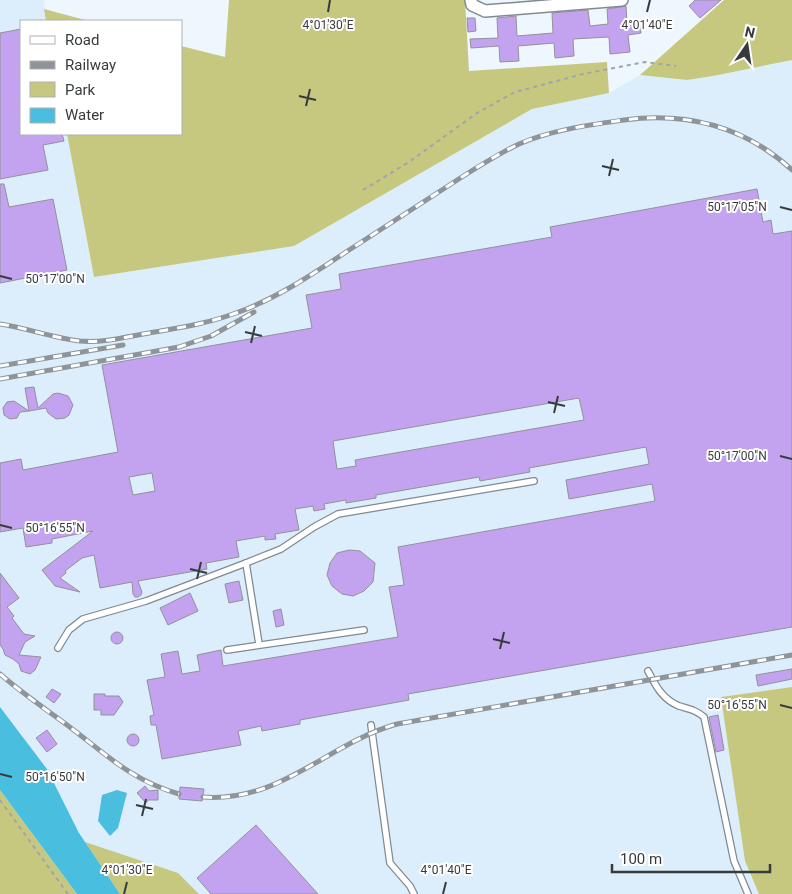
<svg xmlns="http://www.w3.org/2000/svg" width="792" height="894" viewBox="0 0 792 894" font-family="Roboto,sans-serif">
<style>
.built{fill:#dceefc}
.green{fill:#c6c880}
.water{fill:#4abede}
.building{fill:#c3a3f0;stroke:#94909a;fill-rule:evenodd}
.lines{fill:none;stroke-linecap:round;stroke-linejoin:round}
.service-casing{stroke:#808a92;stroke-width:8}
.minor-casing{stroke:#808a92;stroke-width:14}
.path{stroke:#9fa6ab;stroke-width:2;stroke-dasharray:4 4;stroke-linecap:butt}
.service{stroke:#fff;stroke-width:5.5}
.minor{stroke:#fff;stroke-width:11}
.rail-casing{stroke:#8e9499;stroke-width:5}
.rail{stroke:#fff;stroke-width:3;stroke-dasharray:9;stroke-linecap:butt}
.ticks{fill:none;stroke:#373b3e;stroke-width:2}
.ticks-label{font-size:12px;text-anchor:middle;fill:#373b3e;stroke:#fff;stroke-width:4;stroke-linejoin:round;paint-order:stroke}
</style>
<rect width="100%" height="100%" fill="#eef7fe"/>
<!-- built -->
<polygon class="built" points="0,0 44,0 46,21 21,21 21,134 67,134 94,277 294,246 532,109 609,93 640,75 687,80 713,76 792,60 792,894 120,894 79,833 47,769 0,707"/>
<!-- green -->
<g class="green">
<polygon points="229,0 465,0 469,71 607,62 609,93 532,109 294,246 94,277 67,134 181,134 181,46 225,57"/>
<polygon points="724,0 792,0 792,60 713,76 687,80 640,75"/>
<polygon points="44,9 89,21 46,21"/>
<polygon points="792,687 792,894 759,894 745,861 721,697"/>
<polygon points="0,790 77,894 0,894"/>
<polygon points="85,842 178,873 199,894 120,894"/>
</g>
<!-- water -->
<g class="water">
<polygon points="0,707 47,769 79,833 120,894 77,894 0,790"/>
<polygon points="117,790 127,793 118,828 110,836 98,821 102,795"/>
</g>
<!-- building -->
<g class="building">
<polygon points="695,0 721,0 700,18 689,6"/>
<polygon points="626,6 627,24 640,22 641,33 628,35 630,52 610,54 609,37 573,39 574,56 555,58 554,43 518,46 519,61 500,62 499,46 471,48 470,39 498,38 497,18 516,16 517,36 553,33 552,13 588,10 590,26 608,24 607,9"/>
<polygon points="467,18 475,18 476,31 468,32"/>
<polygon points="21,29 21,134 62,134 64,141 43,145 48,170 0,179 0,33"/>
<polygon points="0,184 4,184 9,207 53,199 67,270 0,283"/>
<path d="M757,189L763,222L771,220L773,234L792,231V627L408,694L409,700L300,720V724L262,731L261,726L238,731L241,745L162,759L156,725H151L150,716L154,715L147,680L165,677L161,654L178,651L182,674L200,671L197,655L221,650L223,666L398,637L389,587L404,585L398,547L655,501L652,484L569,499L566,480L649,464L646,447L529,468L530,472L480,481L479,477L376,495V498L346,503V500L324,504L325,509L314,511L313,506L295,509L299,530L275,534L276,539L265,540V536L236,541L239,557L206,563L207,569L138,581L142,592L141,595L138,597H135L133,594L132,582L100,588L94,555L82,558L65,571L66,573L60,578L80,592L55,586L42,570L93,531L52,539V543L26,547L23,528L0,532V463L21,459L23,470L118,452L102,365L312,328L306,295L341,289L339,274L552,237L550,227ZM579,398L584,420L355,460L356,466L337,469L333,441ZM152,473L155,491L133,495L129,477Z"/>
<polygon points="34,387 38,408 53,394 58,393 68,396 73,405 69,415 65,418 56,419 48,413 46,408 29,411 25,388"/>
<polygon points="14,401 29,411 20,412 17,418 10,419 4,415 3,408 7,402"/>
<polygon points="349,550 360,551 375,563 373,582 364,591 353,596 342,594 332,586 327,575 330,563 337,553"/>
<polygon points="0,573 19,598 7,607 14,616 12,618 24,634 35,636 25,642 19,655 41,657 35,670 30,674 21,671 19,664 13,659 5,655 3,649 0,645"/>
<polygon points="239,581 243,600 229,603 225,584"/>
<polygon points="190,593 198,611 168,625 160,608"/>
<polygon points="281,609 284,625 276,627 273,611"/>
<circle cx="117" cy="638" r="6"/>
<polygon points="792,669 792,679 758,686 756,675"/>
<polygon points="52,689 61,694 54,703 46,697"/>
<polygon points="94,694 105,694 105,696 119,696 123,702 114,715 101,715 101,710 94,710"/>
<polygon points="718,715 724,750 716,752 709,717"/>
<polygon points="47,730 57,744 47,752 36,738"/>
<circle cx="133" cy="740" r="6"/>
<polygon points="145,786 149,791 158,790 158,800 148,800 146,803 137,793"/>
<polygon points="180,787 204,789 202,801 179,799"/>
<polygon points="256,825 318,894 211,894 197,878"/>
</g>
<g class="lines">
<defs>
<g id="service">
<polyline points="246,563 259,644"/>
<polyline points="58,648 69,630 83,619 146,601 246,563 281,549 314,527 338,514 534,481"/>
<polyline points="227,650 364,630"/>
<path d="M648,671C656,686 662,699 679,706C689,709 696,710 704,717L734,861L748,894"/>
<polyline points="371,725 390,863 410,886 414,894"/>
</g>
<polyline id="minor" points="471,0 472,5 485,11 622,0"/>
</defs>
<!-- service casing -->
<use href="#service" class="service-casing"/>
<!-- minor casing -->
<use href="#minor" class="minor-casing"/>
<!-- path -->
<g class="path">
<polyline points="363,190 409,162 477,113 515,92 583,74 645,62 676,66"/>
<polyline points="0,800 68,894"/>
</g>
<!-- service -->
<use href="#service" class="service"/>
<!-- minor -->
<use href="#minor" class="minor"/>
<defs>
<g id="rail">
<path d="M0,324C27,328 53,338 80,341C103,343 126,337 149,333C177,328 206,324 233,314C274,300 310,276 346,252C380,230 414,208 448,186C471,171 494,156 519,144C551,130 589,125 624,120C687,112 744,126 792,170"/>
<polyline points="0,366 123,345"/>
<polyline points="0,379 179,347 211,336 254,312"/>
<path d="M0,674C23,694 47,710 71,728C108,756 133,781 179,794"/>
<path d="M203,797C281,803 328,743 397,724L792,655"/>
</g>
</defs>
<!-- rail casing -->
<use href="#rail" class="rail-casing"/>
<!-- rail -->
<use href="#rail" class="rail"/>
</g>
<!-- ticks -->
<path class="ticks" d="M328,12L330,0M647,12L650,0M299,96L316,100M306,106L310,89M602,166L619,170M609,176L613,159M780,207L792,210M0,276L12,279M245,332L262,336M251,343L255,326M548,402L565,406M554,413L558,396M780,456L792,459M0,525L12,528M190,569L207,573M197,579L201,562M493,639L510,643M500,649L504,632M780,705L792,708M0,774L12,777M136,805L153,809M142,816L146,799M124,894L127,882M443,894L446,882"/>
<g class="ticks-label">
<text x="328" y="29">4°01'30"E</text>
<text x="647" y="29">4°01'40"E</text>
<text x="737" y="211">50°17'05"N</text>
<text x="55" y="283">50°17'00"N</text>
<text x="737" y="460">50°17'00"N</text>
<text x="55" y="532">50°16'55"N</text>
<text x="737" y="709">50°16'55"N</text>
<text x="55" y="781">50°16'50"N</text>
<text x="127" y="874">4°01'30"E</text>
<text x="446" y="874">4°01'40"E</text>
</g>
<!-- legend -->
<rect x="20" y="20" width="162" height="115" fill="#ffffff" stroke="#afb1b2"/>
<rect x="30" y="36" width="25" height="8" fill="#ffffff" stroke="#afb1b2"/>
<text x="65" y="45" font-size="15" fill="#373b3e">Road</text>
<rect x="30" y="61" width="25" height="8" fill="#8e9499" stroke="#afb1b2"/>
<text x="65" y="70" font-size="15" fill="#373b3e">Railway</text>
<rect x="30" y="82" width="25" height="15" fill="#c6c880" stroke="#afb1b2"/>
<text x="65" y="95" font-size="15" fill="#373b3e">Park</text>
<rect x="30" y="108" width="25" height="15" fill="#4abede" stroke="#afb1b2"/>
<text x="65" y="120" font-size="15" fill="#373b3e">Water</text>
<!-- north arrow -->
<g transform="translate(747 45) rotate(13)" stroke="#ffffff" stroke-width="4" paint-order="stroke">
<path d="M0-4L9 19L0 12L-9 19Z" fill="#373b3e"/>
<text y="-8" font-size="14" font-weight="bold" text-anchor="middle" fill="#373b3e">N</text>
</g>
<!-- scale -->
<path d="M612 864v8h158v-8" fill="none" stroke="#373b3e" stroke-width="2.5"/>
<text x="620" y="864" font-size="15" fill="#373b3e" stroke="#ffffff" stroke-width="4" paint-order="stroke">100 m</text>
</svg>
